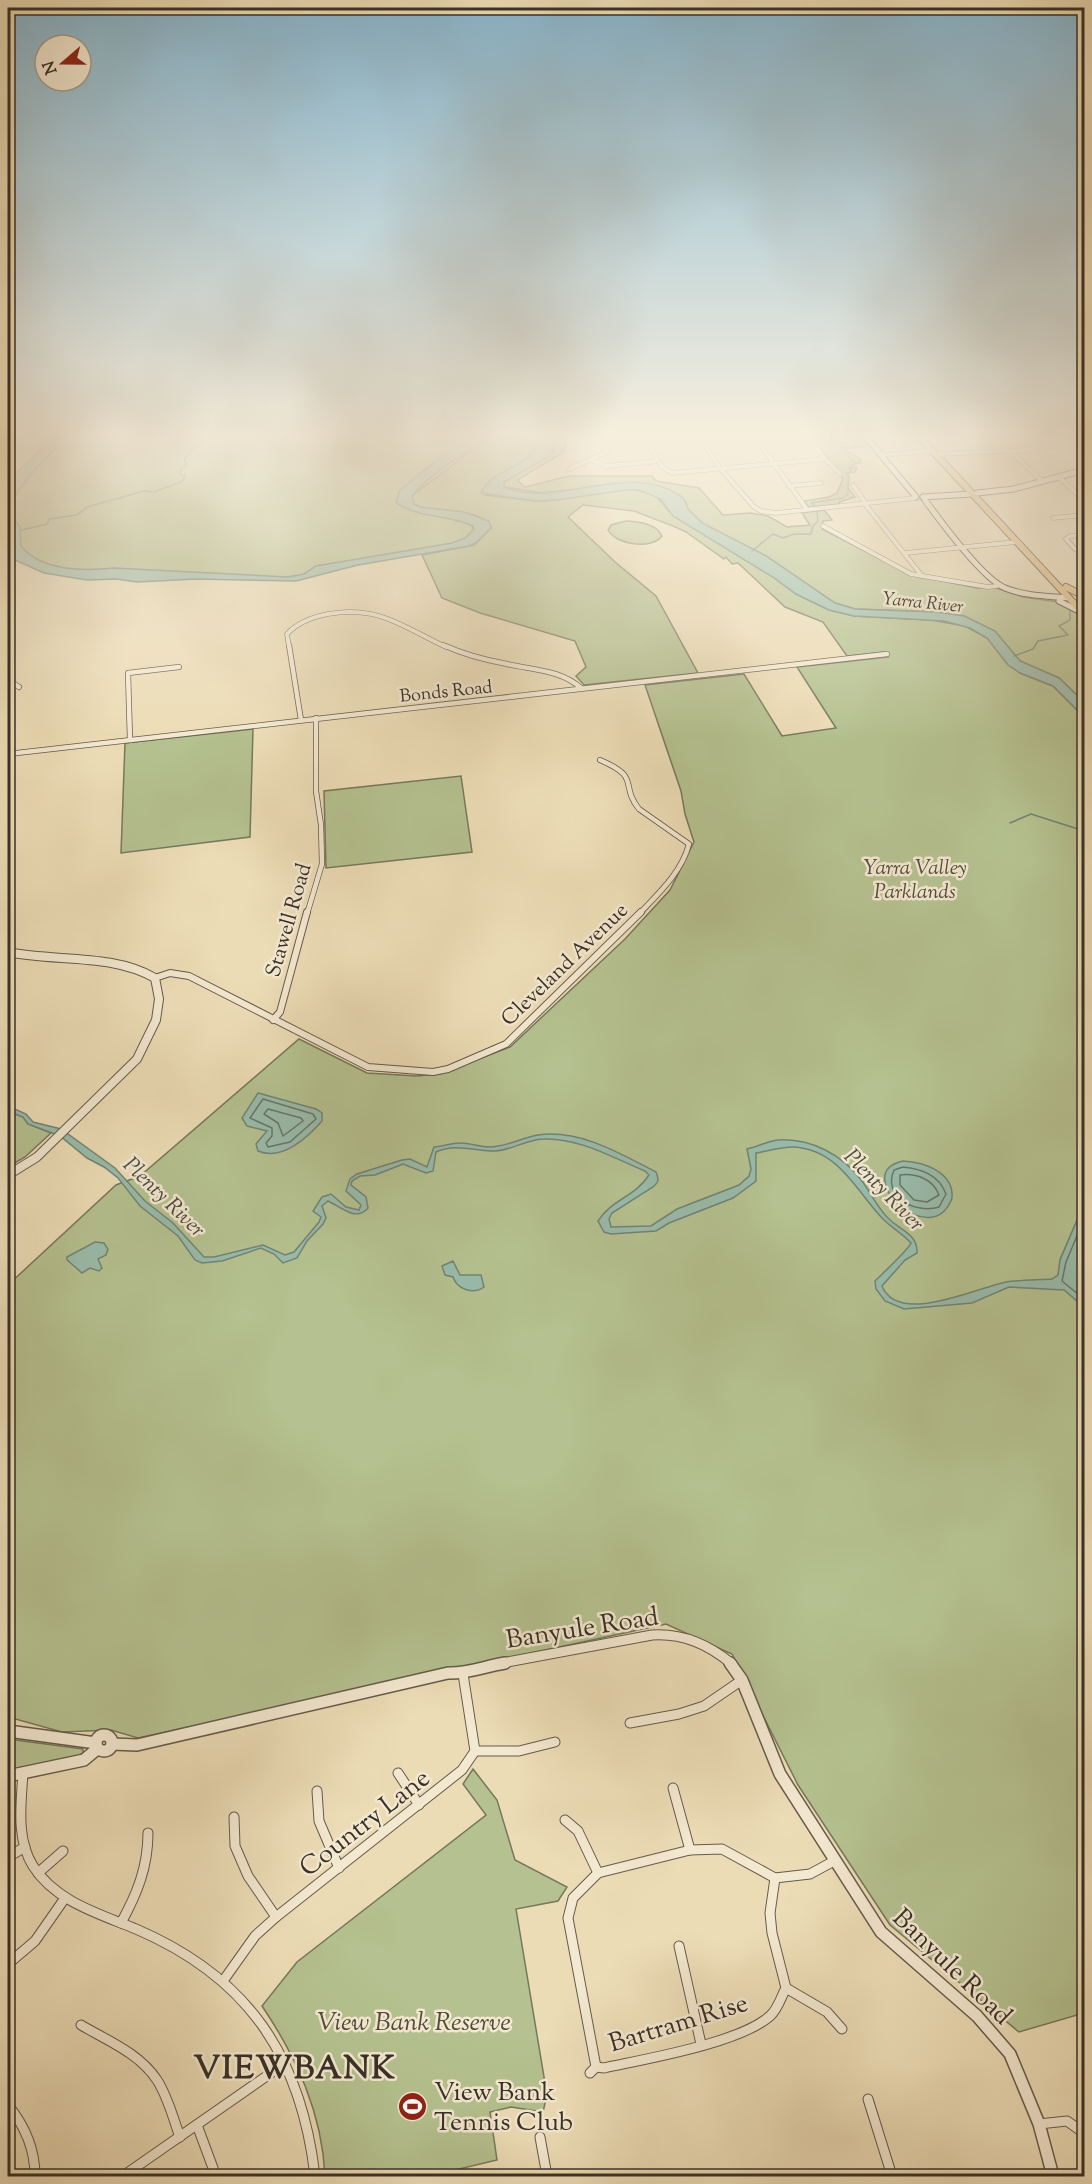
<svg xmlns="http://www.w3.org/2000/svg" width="1092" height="2184" viewBox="0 0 1092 2184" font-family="'Sorts Mill Goudy',serif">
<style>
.green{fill:#b5c190;stroke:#76785c;stroke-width:1.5}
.water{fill:#99bcab;stroke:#728476;stroke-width:1.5}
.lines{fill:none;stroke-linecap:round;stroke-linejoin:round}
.shore{stroke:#687669;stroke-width:1.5}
.stream{stroke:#728476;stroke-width:1.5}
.minor-far3-casing{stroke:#655b4b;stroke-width:5}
.minor-far2-casing{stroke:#655b4b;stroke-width:6}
.minor-far1-casing{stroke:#655b4b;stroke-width:8}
.minor-casing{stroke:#655b4b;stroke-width:11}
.tertiary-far2-casing{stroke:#655b4b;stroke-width:10}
.tertiary-far1-casing{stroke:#655b4b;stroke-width:11}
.tertiary-casing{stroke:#655b4b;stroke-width:14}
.secondary-casing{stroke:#383027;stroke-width:7}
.primary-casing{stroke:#383027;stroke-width:8}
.minor-far3{stroke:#f3e8d0;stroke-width:4}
.minor-far2{stroke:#f3e8d0;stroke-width:4.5}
.minor-far1{stroke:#f3e8d0;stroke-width:6}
.minor{stroke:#f3e8d0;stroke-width:9}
.tertiary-far2{stroke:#f3e8d0;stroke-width:8}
.tertiary-far1{stroke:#f3e8d0;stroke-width:9}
.tertiary{stroke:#f3e8d0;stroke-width:11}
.secondary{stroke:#f3e8d0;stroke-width:5}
.primary{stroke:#e6be7b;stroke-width:6}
.labels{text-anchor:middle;stroke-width:5;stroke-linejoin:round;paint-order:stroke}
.far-water-label{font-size:18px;font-style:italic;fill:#4b4c41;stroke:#f3e8d0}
.far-street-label{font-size:18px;fill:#383027;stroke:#f3e8d0}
.park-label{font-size:21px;font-style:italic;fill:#514d3c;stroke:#f3e8d0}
.street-label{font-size:21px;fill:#383027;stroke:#f3e8d0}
.water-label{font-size:22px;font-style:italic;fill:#4b4c41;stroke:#f3e8d0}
.near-street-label{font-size:26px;fill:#383027;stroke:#f3e8d0}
.near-park-label{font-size:26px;font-style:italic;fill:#514d3c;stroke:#f3e8d0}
.near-poi-label{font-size:26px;fill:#383027;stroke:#f3e8d0;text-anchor:start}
.near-district-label{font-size:33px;font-weight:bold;letter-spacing:1.5px;fill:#383027;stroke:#f3e8d0}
</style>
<rect width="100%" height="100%" fill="#ecdcb6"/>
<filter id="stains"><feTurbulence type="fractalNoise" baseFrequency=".00333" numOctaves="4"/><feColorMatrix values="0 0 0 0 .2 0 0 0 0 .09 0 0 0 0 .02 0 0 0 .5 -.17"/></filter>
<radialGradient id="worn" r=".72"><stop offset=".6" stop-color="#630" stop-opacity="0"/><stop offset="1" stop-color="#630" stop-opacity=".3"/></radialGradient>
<!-- green -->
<g class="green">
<polygon points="67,432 490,432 397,502 471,525 474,529 463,542 302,577 279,577 93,573 53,568 23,556 8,516 8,502"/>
<path d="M507,432H540C540,462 506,469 486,484L485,495L536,501L557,500L568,497L633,489L656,496L673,516L773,577L796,594L829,610L854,616L931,620L965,626L987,638L1020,673L1053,686L1084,717V1204L1060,1260L1070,1288L1084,1307V2013L1019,2032L890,1925L798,1785L732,1654L666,1624L138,1738L111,1730L62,1732L8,1717V1357L12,1346L8,1332V1285L116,1185L140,1176L299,1039L367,1073L417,1076L440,1074L510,1047L625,939L670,890L694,842L685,814L681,791L645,685L744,674L782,736L836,728L797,667L888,657L884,652L847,656L823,622L785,607L738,563L732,564L726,557L724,559L686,532L673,526L634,511L583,505L568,517L615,562L656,596L698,673L584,685L576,676L586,667L575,641L480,613L442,598L422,555L474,545L491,528C487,510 436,510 420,507L414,504L412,496L481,443Z"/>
<polygon points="555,432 568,432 564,452 517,480 525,487 569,476 652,476 656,481 699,488 723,515 750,513 768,516 787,527 810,525 802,513 824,510 832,520 823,521 822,529 912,575 977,588 996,588 1023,597 1059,602 1076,611 1084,618 1084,702 1059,678 1020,661 995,631 964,616 937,612 855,609 835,603 766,556 702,523 688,509 686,502 681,496 657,486 629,483 542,493 504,487 504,482 548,457"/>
<polygon points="808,432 841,432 829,438 841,442 848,442 852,432 858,435 869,446 844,449 860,459 861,463 852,464 849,468 857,468 855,472 846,473 849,478 848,488 855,497 839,502 840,504 809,507 804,501 829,497 837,493 843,479"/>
<path d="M626,521C638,522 656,523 662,536C652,550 616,545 608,530L611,525Z"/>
<polygon points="253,729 250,837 121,853 125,743"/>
<polygon points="461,776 472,852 326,868 324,791"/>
<polygon points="8,1111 23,1117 28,1124 51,1133 25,1157 8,1167"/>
<polygon points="8,1739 83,1749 83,1753 78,1756 8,1771"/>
<path d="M473,1769L497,1800L515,1860L567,1887L558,1901L516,1909L547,2095L543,2112L511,2107L490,2112L497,2160L430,2176H325C322,2113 297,2058 262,2006L297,1962L486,1815L463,1784Z"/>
</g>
<!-- water -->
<g class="water">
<path d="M52,432H69C50,458 18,481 8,512C24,532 19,519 21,546C41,571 85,571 114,568L288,577L304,574L316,566L452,543L465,538L474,529L473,526C449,514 421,519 398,504L396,502L400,490C423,472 459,438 488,432C494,431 501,432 507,432C473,446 437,468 412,496L414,504L420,507L464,512L489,521L491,528L476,543L469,546L358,565L296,581L196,579L137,582L116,579L87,580L44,573L8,557V481L36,454Z"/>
<path d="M540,432H555L553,452L548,457L504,482V487C561,510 632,457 684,499L688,509L702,523L766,556L835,603L855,609L937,612L964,616L995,631L1020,661L1059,678L1084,702V717L1053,686L1020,673L1008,665L987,638L970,628L944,621L854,616L829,610L796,594L773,577L673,516L661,499L639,490H626L557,500L536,501L481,493C493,465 540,468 540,432Z"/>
<path d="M258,1093L316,1109L322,1113V1121C307,1138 282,1161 258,1151L256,1144L267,1131L247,1126L242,1118Z"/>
<path d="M8,1106L26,1114L33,1122L61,1129L115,1168L145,1201L173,1223L204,1257H214L263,1245L285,1255L294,1252L319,1222L321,1217L313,1211L322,1197L331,1194L346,1207L359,1210L361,1205L346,1191L350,1179L357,1174L402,1160L410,1159L427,1167L434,1147C443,1146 452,1143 461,1143C470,1143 480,1147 489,1147C507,1147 521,1138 538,1135C580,1129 621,1154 656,1172C659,1179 659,1182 653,1187L612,1213L609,1219L611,1227L651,1226L677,1209L739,1185L749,1176L751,1169L747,1149C757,1147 768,1141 778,1140C811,1138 843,1155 862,1181C871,1193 878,1209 889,1219C900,1230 918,1234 917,1253L905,1260L882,1286C898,1326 976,1288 1006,1282C1021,1280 1037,1280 1052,1279L1058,1275L1060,1260L1084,1204L1082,1269L1084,1307L1064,1290L1009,1287L972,1303L904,1309L885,1301L876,1289L875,1281C883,1273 909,1249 911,1243C903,1234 892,1228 883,1219C856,1191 838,1148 792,1147C781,1147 768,1151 756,1153V1181L733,1198L669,1223L656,1231L611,1234L604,1232L598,1221C612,1199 635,1197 649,1175L645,1171C613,1158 580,1138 544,1139C528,1139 512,1150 495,1151C476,1151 454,1143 436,1152L433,1171L426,1173L403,1164L375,1175L360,1176L352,1181L351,1185L366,1197L368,1208C356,1222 341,1207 328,1201L322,1206L326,1218L323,1224L307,1241L297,1258L283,1263L274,1254L261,1248L222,1261L202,1263L195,1260L178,1236L140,1206L118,1178L104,1167L87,1158L60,1136L28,1124L23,1117L8,1111Z"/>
<path d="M903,1161C924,1162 954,1172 952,1198C932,1254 848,1173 903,1161Z"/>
<polygon points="95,1242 104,1243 108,1249 106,1255 98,1259 102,1268 99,1271 90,1268 82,1273 67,1260 67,1257"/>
<path d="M453,1261L460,1275H481L484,1287C473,1295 457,1289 453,1277L445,1275L442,1266Z"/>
</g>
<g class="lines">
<!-- shore -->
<g class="shore">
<polygon points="263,1099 313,1114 316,1119 290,1142 268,1147 266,1143 272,1136 272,1128 250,1118"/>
<polygon points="268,1109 301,1118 303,1121 283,1136 278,1123 264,1114"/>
<path d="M903,1167C922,1169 939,1175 946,1194L939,1207C916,1214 882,1198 894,1170Z"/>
<path d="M900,1175C916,1173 933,1179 939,1195L927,1202L914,1200L900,1185Z"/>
<polyline points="1084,1219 1066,1262 1062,1281 1084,1299"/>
</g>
<!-- stream -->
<g class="stream">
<polyline points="459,432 475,439"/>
<polyline points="815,506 811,503 843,498 848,494 849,472 856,463 841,449 855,446 858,436"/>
<polyline points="22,530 47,524 49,519 77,515 87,507 144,491 154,492 181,482 185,477 180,474 181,469 187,464 184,460 198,442 215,432"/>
<polyline points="752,551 773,534 783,538 794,534 811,534 813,526 818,521 817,511"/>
<polyline points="1014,656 1033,649 1038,641 1068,635 1059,626 1070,620 1070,610"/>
<polyline points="1010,823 1031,814 1078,829 1084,823"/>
</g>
<defs>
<g id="minor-far3">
<polyline points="642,432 662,467 672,473 825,459"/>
<polyline points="697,432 719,467 754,507 761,511 776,513 915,498"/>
<polyline points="751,432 806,508"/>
<polyline points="806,432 825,459 840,474"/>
<polyline points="1043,434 1052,437 1061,446"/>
<polyline points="1010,451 1042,481"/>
<polyline points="940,454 1028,450 1084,441"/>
<polyline points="882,455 931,451"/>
<polyline points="590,460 607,466 659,461"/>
<polyline points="569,469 608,452 598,432"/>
<polyline points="1059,477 1084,501"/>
<polyline points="853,485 866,504"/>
<polyline points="789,486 821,483"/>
<polyline points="865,504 922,576"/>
<polyline points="1053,518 1084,515"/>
<polyline points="823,526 911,574 988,587 997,586"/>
<polyline points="1084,535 1070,536 1066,539 1075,549 1084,554"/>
<polyline points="905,553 1016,542"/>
<polyline points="8,638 12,630"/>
<path d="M289,647L287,634C298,622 312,617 328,614C379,605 403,627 446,647"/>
</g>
<g id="minor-far2">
<polyline points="289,645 301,720"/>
<path d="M443,645C463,654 485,660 507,664C533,670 562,670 582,689"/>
<polyline points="8,680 19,687"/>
<polyline points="130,740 128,673 179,667"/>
<polyline points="8,754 887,654"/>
<path d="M600,760C642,778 619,784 639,809L689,844C682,872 658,894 639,914"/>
<polyline points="307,914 322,864 321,825 316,791 316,718"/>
</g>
<g id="minor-far1">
<polyline points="155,978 170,973 189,976 368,1067 433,1072 448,1069 506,1044 641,912"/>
<polyline points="273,1020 280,1012 307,912"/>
</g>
<g id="minor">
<polyline points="630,1723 679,1714 704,1706 742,1680"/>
<polyline points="475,1751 519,1751 555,1742"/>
<path d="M23,1773C21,1804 16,1839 33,1866C56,1902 100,1914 136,1929C248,1977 301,2056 315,2176"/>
<polyline points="398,1773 419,1805"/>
<polyline points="673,1788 690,1850"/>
<polyline points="317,1791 319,1821 339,1868"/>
<polyline points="234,1817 235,1846 248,1876 276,1917"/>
<polyline points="565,1820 578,1831 598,1873"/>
<path d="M722,1849L775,1878L770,1913L772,1933L786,1988C781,1997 778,2009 770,2016C740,2043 645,2059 604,2068L596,2067L568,1918L573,1898L598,1873L690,1850Z"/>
<polyline points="8,1857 25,1847"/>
<polyline points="38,1873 63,1851"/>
<polyline points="775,1878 810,1874 834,1861"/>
<path d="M121,1923C137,1894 148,1867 148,1833"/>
<polyline points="679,1946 701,2044"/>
<polyline points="8,1964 35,1941 65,1898"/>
<polyline points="223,1981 255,1936 276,1917 462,1770 475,1751 463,1674"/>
<polyline points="786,1988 827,2012 842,2029"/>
<path d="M81,2025C108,2041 139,2053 157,2080C168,2097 173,2118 180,2137"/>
<polyline points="590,2073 596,2067"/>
<polyline points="868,2099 892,2176"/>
<path d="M8,2105C25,2126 35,2148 35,2176"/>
<polyline points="1039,2124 1067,2121 1084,2133"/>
<polyline points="197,2125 213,2168"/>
<polyline points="540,2137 547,2176"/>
<polyline points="123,2176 284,2064"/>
</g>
<path id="tertiary-far2" d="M8,952C55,962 112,953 155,978L159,999L156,1020L137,1059L37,1157L8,1175"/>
<path id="tertiary-far1" d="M497,1664L652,1635C683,1633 708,1644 732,1664"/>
<g id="tertiary">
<polyline points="730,1663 742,1680 780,1774 881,1932 977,2016 1010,2054 1039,2124 1053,2176"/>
<polyline points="8,1731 96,1743"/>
<circle cx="104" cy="1743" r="8"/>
<path d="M112,1744L137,1745L448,1673C467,1674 486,1666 505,1663"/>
<polyline points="8,1776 84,1760 97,1749"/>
</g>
<g id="secondary">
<polyline points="858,432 870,442 916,497"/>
<polyline points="977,493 1014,489 1084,470"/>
<polyline points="923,497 972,494"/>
<path d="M925,500C941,522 982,578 1005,588C1025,596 1048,596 1069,598"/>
<polyline points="1059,601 1083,613"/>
</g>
<g id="primary">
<polyline points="915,432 1084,614"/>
<polyline points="1066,587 1084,596"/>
</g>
</defs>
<!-- minor-far3 casing -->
<use href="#minor-far3" class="minor-far3-casing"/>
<!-- minor-far2 casing -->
<use href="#minor-far2" class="minor-far2-casing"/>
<!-- minor-far1 casing -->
<use href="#minor-far1" class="minor-far1-casing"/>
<!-- minor casing -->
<use href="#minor" class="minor-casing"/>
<!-- tertiary-far2 casing -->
<use href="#tertiary-far2" class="tertiary-far2-casing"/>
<!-- tertiary-far1 casing -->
<use href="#tertiary-far1" class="tertiary-far1-casing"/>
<!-- tertiary casing -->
<use href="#tertiary" class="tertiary-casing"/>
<!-- secondary casing -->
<use href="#secondary" class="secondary-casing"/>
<!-- primary casing -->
<use href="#primary" class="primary-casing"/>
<!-- minor-far3 -->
<use href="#minor-far3" class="minor-far3"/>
<!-- minor-far2 -->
<use href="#minor-far2" class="minor-far2"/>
<!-- minor-far1 -->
<use href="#minor-far1" class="minor-far1"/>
<!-- minor -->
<use href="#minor" class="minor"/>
<!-- tertiary-far2 -->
<use href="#tertiary-far2" class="tertiary-far2"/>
<!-- tertiary-far1 -->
<use href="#tertiary-far1" class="tertiary-far1"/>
<!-- tertiary -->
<use href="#tertiary" class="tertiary"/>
<!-- secondary -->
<use href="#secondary" class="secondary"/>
<!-- primary -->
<use href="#primary" class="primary"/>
</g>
<!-- sky -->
<linearGradient id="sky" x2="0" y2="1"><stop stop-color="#88b7d0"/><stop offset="0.59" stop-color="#f6efde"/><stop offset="1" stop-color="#f6efde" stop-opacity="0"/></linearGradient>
<rect width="1092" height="738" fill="url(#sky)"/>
<!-- icons -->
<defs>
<symbol id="stadium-disc" viewBox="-11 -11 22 22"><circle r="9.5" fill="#8f2418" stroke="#f3e8d0"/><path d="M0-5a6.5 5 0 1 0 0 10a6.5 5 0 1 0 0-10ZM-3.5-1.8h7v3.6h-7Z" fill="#fff"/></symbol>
</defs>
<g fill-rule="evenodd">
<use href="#stadium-disc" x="396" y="2090" width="33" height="33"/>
</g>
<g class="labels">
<!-- far-water labels -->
<g class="far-water-label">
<text transform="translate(923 602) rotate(6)" y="6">Yarra River</text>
</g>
<!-- far-street labels -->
<g class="far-street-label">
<text transform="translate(446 691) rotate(-6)" y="6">Bonds Road</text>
</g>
<!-- park labels -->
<g class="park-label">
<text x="915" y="874">Yarra Valley<tspan x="915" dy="24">Parklands</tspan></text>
</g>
<!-- street labels -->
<g class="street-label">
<text transform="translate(288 920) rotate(-74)" y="7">Stawell Road</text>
<text transform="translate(564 964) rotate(-44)" y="7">Cleveland Avenue</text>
</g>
<!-- water labels -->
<g class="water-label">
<text transform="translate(885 1189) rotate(46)" y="8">Plenty River</text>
<text transform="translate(165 1196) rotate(44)" y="8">Plenty River</text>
</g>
<!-- near-street labels -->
<g class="near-street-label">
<text transform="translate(582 1627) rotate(-9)" y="9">Banyule Road</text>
<text transform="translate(364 1822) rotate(-38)" y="9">Country Lane</text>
<text transform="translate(953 1966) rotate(44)" y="9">Banyule Road</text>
<text transform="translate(678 2022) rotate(-17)" y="9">Bartram Rise</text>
</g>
<!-- near-park labels -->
<g class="near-park-label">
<text x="414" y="2030">View Bank Reserve</text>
</g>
<!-- near-poi labels -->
<g class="near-poi-label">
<text x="434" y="2100">View Bank<tspan x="434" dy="30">Tennis Club</tspan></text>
</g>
<!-- near-district labels -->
<g class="near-district-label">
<text x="295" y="2078">VIEWBANK</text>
</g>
</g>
<!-- margin -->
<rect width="1092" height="2184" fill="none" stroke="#ecdcb6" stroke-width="30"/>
<rect x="9" y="9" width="1074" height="2166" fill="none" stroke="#383027" stroke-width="3"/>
<rect x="15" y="15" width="1062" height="2154" fill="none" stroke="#383027" stroke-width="1.5"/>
<!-- north arrow -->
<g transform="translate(63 63) rotate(250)"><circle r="28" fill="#f3e8d0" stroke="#a89e8c" stroke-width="1.5"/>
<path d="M0-4.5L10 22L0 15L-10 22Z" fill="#8f2418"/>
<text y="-9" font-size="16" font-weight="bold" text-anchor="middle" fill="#383027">N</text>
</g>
<rect width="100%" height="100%" filter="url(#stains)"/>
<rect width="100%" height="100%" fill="url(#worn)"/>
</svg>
